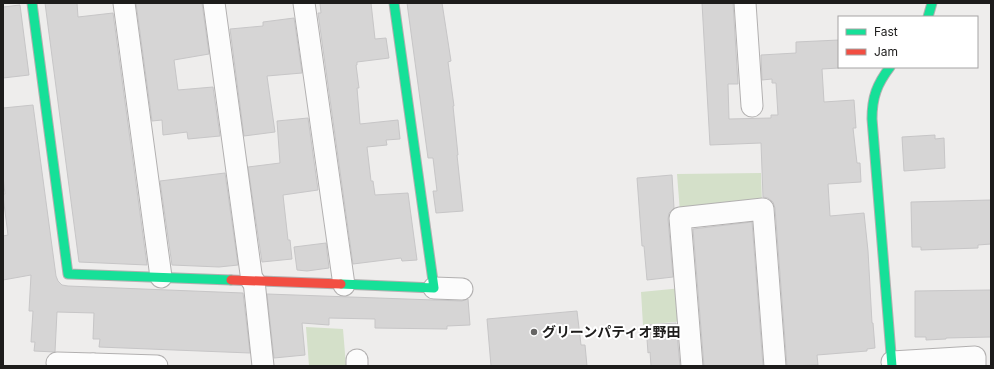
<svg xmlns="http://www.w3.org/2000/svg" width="994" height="369" viewBox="0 0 994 369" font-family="Inter,'Noto Sans JP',sans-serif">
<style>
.green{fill:#d4e0c9}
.building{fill:#d6d5d5;stroke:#c7c6c7}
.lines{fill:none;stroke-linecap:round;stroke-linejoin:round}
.street-casing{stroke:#b2b0b0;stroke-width:23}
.fast-casing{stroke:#b2b0b0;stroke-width:11}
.jam-casing{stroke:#b2b0b0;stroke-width:11}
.street{stroke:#fcfcfc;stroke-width:21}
.fast{stroke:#16e098;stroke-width:9}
.jam{stroke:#f24e42;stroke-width:9}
.poi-dot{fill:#666564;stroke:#fff;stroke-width:1.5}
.labels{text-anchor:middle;stroke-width:4;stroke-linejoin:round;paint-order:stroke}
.poi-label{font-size:14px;font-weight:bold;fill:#1d1c1b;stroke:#fff;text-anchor:start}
</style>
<rect width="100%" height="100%" fill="#eeedec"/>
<!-- green -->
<g class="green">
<polygon points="761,173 762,204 680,212 677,174"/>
<polygon points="682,288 684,321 643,325 641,292"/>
<polygon points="306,327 343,329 346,366 309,366"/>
</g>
<!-- building -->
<g class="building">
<polygon points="45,3 77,3 78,17 113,13 147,265 79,262"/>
<polygon points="136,3 202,3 209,54 174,60 178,90 213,87 220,136 188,139 187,132 163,135 162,120 152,121"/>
<polygon points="320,3 371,3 375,39 386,38 389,58 357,62 357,65 356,65 359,88 357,88 360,124 398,120 400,139 386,140 387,145 367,147 371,181 373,181 375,195 408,193 417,260 402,261 401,258 353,264 318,13 321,13"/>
<polygon points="407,3 442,3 451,61 448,62 454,106 453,106 458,155 457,155 463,211 436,213 433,191 437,191 433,158 428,158"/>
<polygon points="702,3 733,3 738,84 728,84 729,119 771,118 771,115 778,115 776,83 772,83 772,79 762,80 761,55 796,53 796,42 839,40 839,68 822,69 824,102 854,100 856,128 853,128 857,163 860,163 861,182 828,184 830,216 864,213 868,251 872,323 873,323 875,348 867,349 867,351 817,355 818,365 787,366 775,208 773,202 768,198 763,197 761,143 710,145"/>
<polygon points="20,5 29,75 3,78 3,7"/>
<polygon points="294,18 302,73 267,76 275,132 244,136 230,29 263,26 263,22"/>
<polygon points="33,105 56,276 58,281 62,285 68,286 243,293 250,353 99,347 100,339 93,339 94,313 57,312 55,352 34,351 35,342 31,342 33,311 29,311 31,275 3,280 3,236 8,235 3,196 3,194 5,194 3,177 3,108"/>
<polygon points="308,118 318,190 283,195 288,240 290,240 292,259 262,262 248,167 280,163 277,121"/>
<polygon points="935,135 935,139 944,138 945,168 904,171 902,137"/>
<polygon points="225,173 238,265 219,267 172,265 160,181"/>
<polygon points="672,175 674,208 669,213 668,219 673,277 647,280 644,246 642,246 637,178"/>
<polygon points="991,200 991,244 978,245 978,248 921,250 921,247 912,247 911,202"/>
<polygon points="752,222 763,366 704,366 693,229"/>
<polygon points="326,243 329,268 307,271 297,270 294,247"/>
<polygon points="991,290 991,337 946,338 946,339 926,340 926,337 915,337 915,291"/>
<polygon points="267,294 434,300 462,301 468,299 470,325 447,326 447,329 375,328 375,319 329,318 329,325 302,323 305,355 274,358"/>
<polygon points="577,311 581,345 585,345 587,366 491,366 487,319"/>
<polygon points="676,323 680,366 651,366 650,352 648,353 646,325"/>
</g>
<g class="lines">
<defs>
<g id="street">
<polyline points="124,3 161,277"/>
<polyline points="214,3 252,281"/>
<polyline points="304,3 344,285"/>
<polyline points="745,3 752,106"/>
<polyline points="254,281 263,366"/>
<polyline points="434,288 462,289"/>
<polyline points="357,360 357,366"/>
<polyline points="892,362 975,357 975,366"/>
<polyline points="57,363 93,364"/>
<polyline points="93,366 93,364 157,366"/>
<polyline points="692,366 680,218 763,209 775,366"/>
</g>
<g id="fast">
<polyline points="32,3 68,274 231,280"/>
<polyline points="928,17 932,3"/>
<path d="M890,67C877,84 872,97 872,119L892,366"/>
<polyline points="341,284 434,288 394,3"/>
</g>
<polyline id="jam" points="231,280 341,284"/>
</defs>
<!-- street casing -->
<use href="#street" class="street-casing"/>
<!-- fast casing -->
<use href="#fast" class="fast-casing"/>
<!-- jam casing -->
<use href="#jam" class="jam-casing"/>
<!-- street -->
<use href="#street" class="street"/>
<!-- fast -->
<use href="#fast" class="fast"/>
<!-- jam -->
<use href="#jam" class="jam"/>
</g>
<!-- markers -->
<circle class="poi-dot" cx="534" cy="332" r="4"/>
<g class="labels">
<!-- poi labels -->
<g class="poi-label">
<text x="542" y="337">グリーンパティオ野田</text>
</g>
</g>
<!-- border -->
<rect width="994" height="369" fill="none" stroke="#1d1c1b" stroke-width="8"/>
<!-- legend -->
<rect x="838" y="16" width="140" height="52" fill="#ffffff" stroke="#a5a4a4"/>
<rect x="846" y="29" width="20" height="6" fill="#16e098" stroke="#a5a4a4"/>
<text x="874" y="36" font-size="12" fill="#1d1c1b">Fast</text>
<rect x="846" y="49" width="20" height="6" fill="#f24e42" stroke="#a5a4a4"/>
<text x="874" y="56" font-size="12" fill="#1d1c1b">Jam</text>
</svg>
